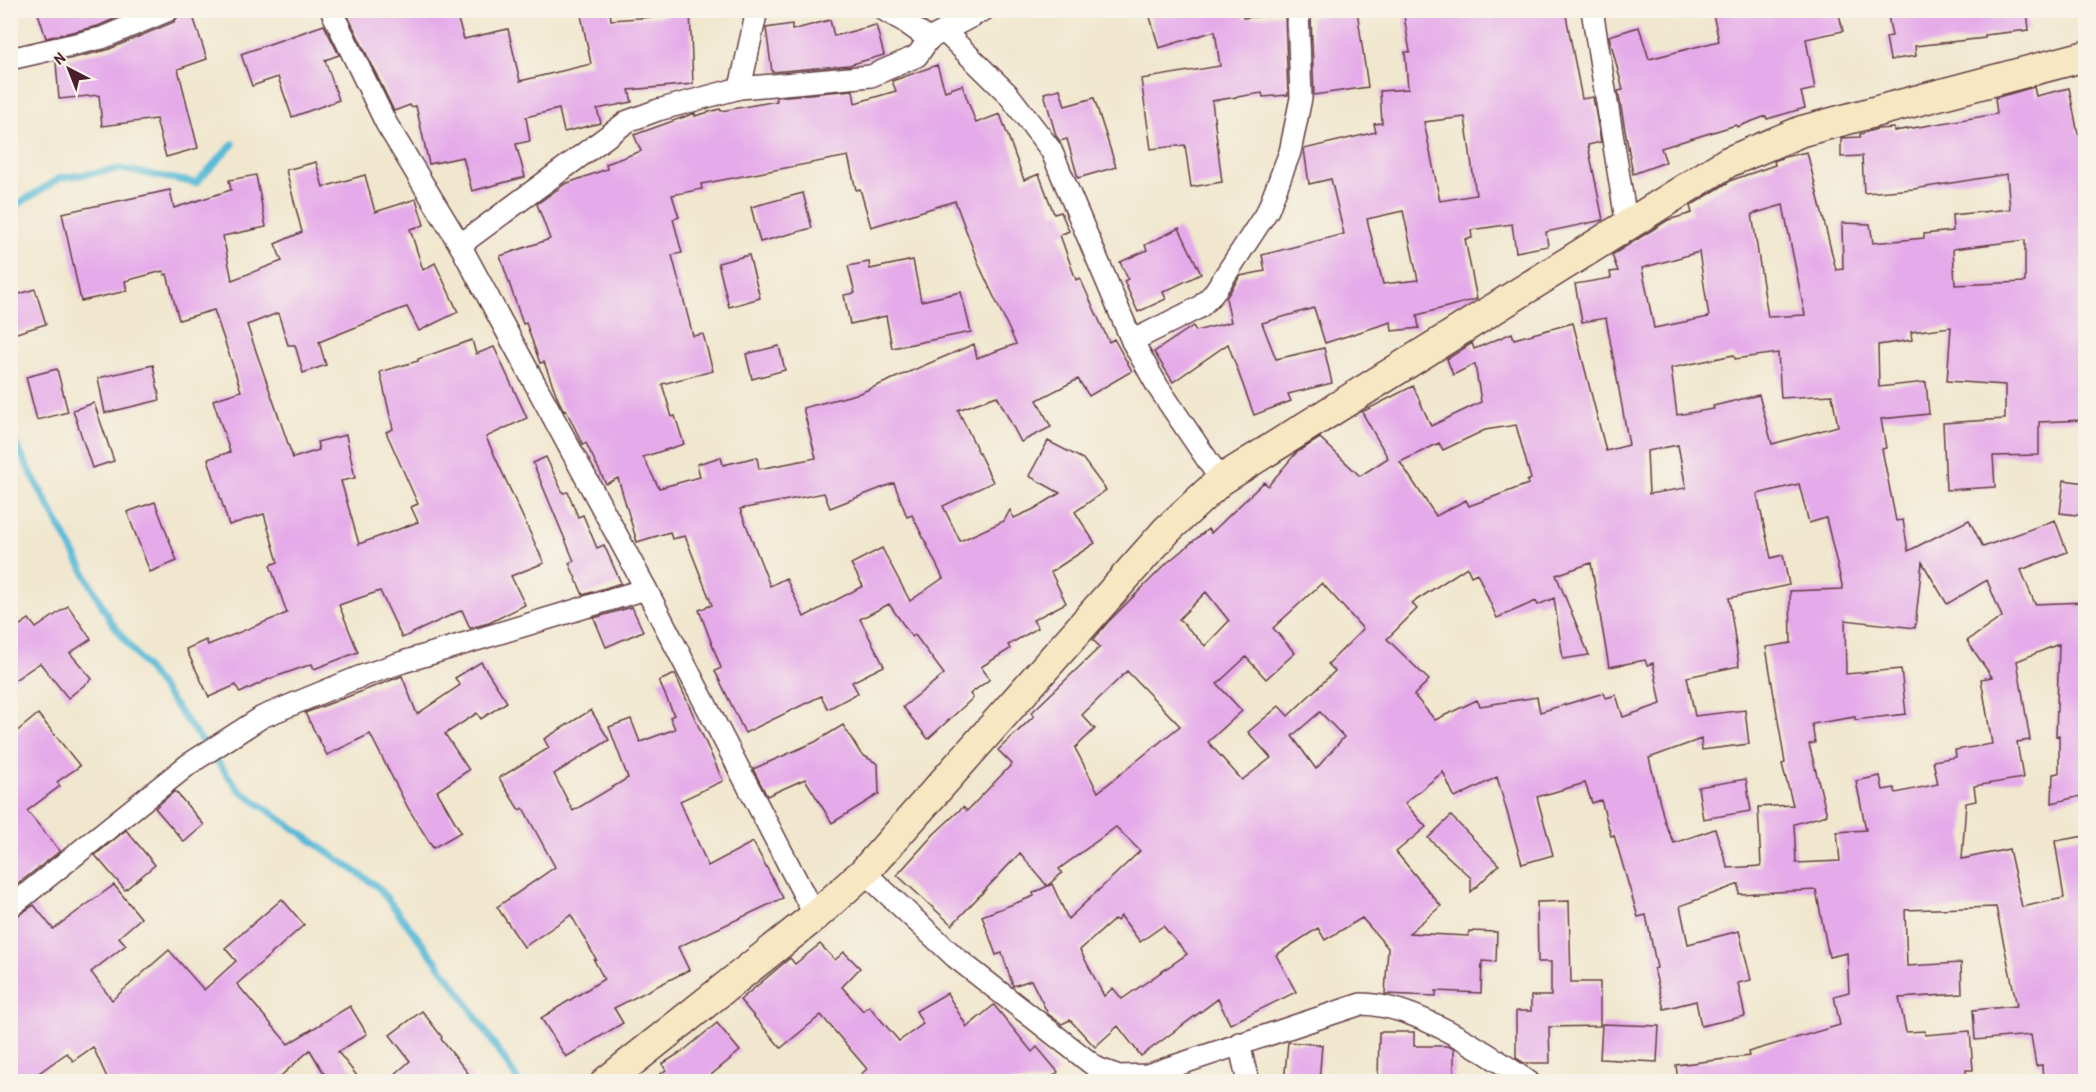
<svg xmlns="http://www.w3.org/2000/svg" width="2096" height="1092" viewBox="0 0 2096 1092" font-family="'Patrick Hand',sans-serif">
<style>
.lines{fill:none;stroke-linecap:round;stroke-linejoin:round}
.stream{stroke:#59bad7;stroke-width:7}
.building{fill:#e5aae9;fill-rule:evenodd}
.street-casing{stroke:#633d44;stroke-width:24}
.secondary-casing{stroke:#633d44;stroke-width:33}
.street{stroke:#fff;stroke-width:21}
.secondary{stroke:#f8e7c3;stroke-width:30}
</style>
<rect width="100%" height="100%" fill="#f7f3e8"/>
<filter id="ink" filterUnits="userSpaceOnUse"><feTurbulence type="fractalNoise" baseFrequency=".0167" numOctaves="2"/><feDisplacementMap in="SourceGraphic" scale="12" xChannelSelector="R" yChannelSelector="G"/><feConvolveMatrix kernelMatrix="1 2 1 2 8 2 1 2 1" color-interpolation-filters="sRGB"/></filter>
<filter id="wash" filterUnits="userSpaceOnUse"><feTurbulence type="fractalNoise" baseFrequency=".008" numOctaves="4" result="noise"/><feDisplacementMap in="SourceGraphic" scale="24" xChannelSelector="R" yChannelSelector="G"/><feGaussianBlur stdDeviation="1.35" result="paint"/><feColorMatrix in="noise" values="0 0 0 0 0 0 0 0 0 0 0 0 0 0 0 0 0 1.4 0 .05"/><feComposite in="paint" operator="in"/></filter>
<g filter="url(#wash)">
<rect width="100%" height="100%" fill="#f1e7cf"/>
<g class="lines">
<!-- stream -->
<g class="stream">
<polyline points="10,209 60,178 121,169 196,183 233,144"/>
<polyline points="10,434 110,620 239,790 378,887 457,988 519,1082"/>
</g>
</g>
<g id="blocks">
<!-- building -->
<g class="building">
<polygon points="37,10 135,10 98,26 46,38"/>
<polygon points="182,10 191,10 207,59 178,69 198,148 166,157 156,119 102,126 99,95 59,99 56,62 107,50 174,22"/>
<polygon points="349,10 455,10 464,39 508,29 520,81 591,64 580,10 610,10 611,20 666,16 666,10 690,10 693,84 629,90 632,102 597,109 601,123 564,132 559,109 526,117 530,141 516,144 525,177 472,191 463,157 429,164 416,106 411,107 410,105 394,111 348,16 351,15"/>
<polygon points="1148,10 1242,10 1243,18 1285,14 1288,95 1263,97 1262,93 1212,101 1222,182 1191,187 1185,145 1151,149 1141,79 1220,66 1215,31 1159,48"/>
<polygon points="1357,10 1368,87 1314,95 1311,17"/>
<path d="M1403,10H1498V17L1543,10H1565L1582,99L1593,97L1601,142L1588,145L1603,220L1546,232L1548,246L1516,252L1512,224L1471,230L1472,238L1465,239L1477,299L1417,315L1419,328L1392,331L1391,322L1325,343L1314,308L1262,323L1276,359L1324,348L1332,383L1288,394L1291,401L1254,415L1228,344L1173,382L1154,352L1193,326L1196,331L1231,322L1226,298L1240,276L1265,271L1262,255L1344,234L1331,179L1309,184L1304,149L1376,132L1374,124L1382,123L1380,91L1408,89L1405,52H1410ZM1465,117L1476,195L1440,201L1424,122ZM1403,211L1418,280L1383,284L1367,219Z"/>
<polygon points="1712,10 1838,10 1843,31 1806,39 1815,89 1801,92 1805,108 1767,119 1766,116 1737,127 1736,125 1661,148 1666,162 1633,174 1618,91 1623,90 1609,36 1639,27 1649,59 1719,41"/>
<polygon points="1887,10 2027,10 2029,30 1985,35 1985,38 1915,46 1916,56 1890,60 1886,37 1892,36"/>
<polygon points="830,20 834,36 876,25 884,55 849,65 772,72 766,28 792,24 792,30"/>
<polygon points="324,25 339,55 325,60 339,100 292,117 278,77 252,86 241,54"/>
<path d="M937,65L945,91L962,85L976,123L1000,114L1024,180L1039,174L1054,214L1061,212L1069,231L1060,235L1076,280L1080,278L1109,342L1114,339L1132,371L1089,396L1078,379L1037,400L1051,427L1021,442L997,396L958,410L993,482L943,506L960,541L1004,521L1010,510L1014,518L1034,509L1060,493L1029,476L1048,441L1083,459L1106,490L1075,512L1095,543L1051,572L1066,603L1033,620L1038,628L1008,645L1010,649L981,667L990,679L970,694L973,698L928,739L903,707L944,674L915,635L912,637L889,604L860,619L884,666L852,682L858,693L828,709L821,696L745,733L715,671L721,668L699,610L712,605L685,536L672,539L670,532L637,542L618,478L606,484L586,443L583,445L566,410L564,411L558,399L544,362L540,363L526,323L523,324L500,256L550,239L537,204L565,184L607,169L606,164L641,151L634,135L695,113V116L720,109L721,111L777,101L776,97L853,90L855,103L896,91L892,81ZM848,156L856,190L860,189L871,227L955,201L979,265L1016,344L977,358L974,344L860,393L803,408L816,458L759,469L757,457L723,465L721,457L697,464L700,477L659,488L643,457L684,444L675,416L672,417L662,384L713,371L703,334L693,336L672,255L682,253L673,219L679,217L672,195L702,189L701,184ZM894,483L907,517L912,515L943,578L910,601L882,548L851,564L863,586L804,617L786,578L770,586L740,509L824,493L830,508Z"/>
<path d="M2034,87L2036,96L2069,88L2078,134L2085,133V420L2039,422V455L1993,456L1995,487L1946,490L1943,423L2005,419V385L1947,381L1951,327L1911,332L1912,340L1878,345L1879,387L1926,382L1929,414L1881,419L1886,448L1882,449L1896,521L1903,520L1908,551L1969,520L1983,547L2055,520L2067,552L2021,570L2035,604L2085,602V795L2052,803L2053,774L2059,773V735L2056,736L2059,644L2017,661L2030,740L2017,742L2023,778L1974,786L1976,801L1966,803L1962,859L2009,849L2022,907L2064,898L2055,841L2085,836V1082H2043L2042,1065L2036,1066L2031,1035L1975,1040L1973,1010L2017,1006L1996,907L1905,910L1907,966L1961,963L1962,994L1899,998L1906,1032L1925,1031V1035L1970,1031L1973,1070H1966L1967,1082H1678L1676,1065L1749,1056L1748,1052L1840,1025L1834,996L1849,992L1847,953L1829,957L1816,890L1739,894V884L1680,906L1688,944L1739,931L1751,980L1738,983L1745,1016L1701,1026L1696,1001L1664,1009L1654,969L1657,968L1646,915L1638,917L1614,835L1611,836L1601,800L1592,803L1585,783L1537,797L1553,855L1522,864L1497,777L1455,798L1443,772L1405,803L1426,827L1396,852L1441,906L1409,933L1468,936L1469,931L1497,932L1496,962L1482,961L1481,993L1436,991V996L1385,994L1388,948L1362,918L1325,940L1318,928L1276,955L1296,992L1230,1024L1218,999L1141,1056L1118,1026L1095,1047L1070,1020L1062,1024L1048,1014L1031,980L1013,986L1002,953L996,955L982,916L1034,896L1033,893L1052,884L1068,919L1140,851L1116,827L1059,869L1062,873L1047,886L1020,853L952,925L897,875L934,834L963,807L967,811L1012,764L998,750L1034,716L1031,713L1100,647L1093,640L1108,622L1168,562L1208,529L1211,533L1264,482L1268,486L1296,453L1320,438L1360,476L1388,458L1362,412L1413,386L1431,426L1481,402L1475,364L1453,375L1447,359L1472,343L1474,349L1512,333L1514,339L1573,323L1606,451L1629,445L1606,318L1582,322L1575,284L1611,278L1610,272L1618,271L1612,255L1668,220L1692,213L1690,206L1732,180L1775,165L1774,161L1784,157L1807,152L1836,270L1843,269L1842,223L1870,224L1873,243L1924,238V234L1953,231L1952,215L2010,209L2007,174L1914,189L1864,193L1862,156L1841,157V138L1860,137V134L1877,129L1894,128V131L1997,114L1995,98ZM1783,205L1805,315L1768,317L1752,214ZM2025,240V282L1955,285L1953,249ZM1699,252L1709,317L1654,328L1642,268ZM1778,353L1781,398L1832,395L1838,426L1772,444L1759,395L1713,406L1714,409L1677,415L1671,368L1734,355L1735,359ZM1516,425L1531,479L1527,481L1528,484L1469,506L1466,500L1436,516L1400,462L1439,443L1443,450L1485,430ZM1678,445L1686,488L1649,494L1647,451ZM1799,484L1809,523L1826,518L1843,589L1790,591L1791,643L1766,647L1785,763L1782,764L1793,805L1758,807L1761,866L1728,868L1715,829L1674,843L1665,823L1649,758L1701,739L1702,750L1749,744L1745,710L1695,716L1687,677L1739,666L1729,598L1789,585L1783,555L1771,558L1757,494ZM1922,562L1947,604L1987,580L2002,617L1967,641L1992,677L1981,679L1992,744L1955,750L1956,757L1933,761L1938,784L1896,793L1894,788L1883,790L1880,776L1856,781L1866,830L1837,832L1840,861L1796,863L1794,824L1827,815L1809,744L1815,743L1812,724L1855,717V720L1906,714L1901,669L1846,674L1845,620L1915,628ZM1591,563L1609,667L1645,660L1647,665L1653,663L1661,704L1623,717L1616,695L1606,698L1604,693L1540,712L1537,697L1480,706L1477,700L1435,720L1414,695L1429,680L1387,639L1417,609L1412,603L1467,567L1471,576L1477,573L1497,618L1536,601L1538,605L1554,598L1563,659L1589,655L1556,575ZM1322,583L1363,629L1328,664L1335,671L1288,716L1279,706L1248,732L1271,758L1242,780L1208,742L1242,711L1217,684L1246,657L1266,679L1295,653L1273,628ZM1206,592L1229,621L1205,646L1179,619ZM1127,671L1180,726L1098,792L1075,748L1095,729L1082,715ZM1320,712L1344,737L1316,769L1292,736ZM1121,916L1140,942L1163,926L1187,954L1122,999L1113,988L1104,996L1080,950L1115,919L1117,921Z"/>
<polygon points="1060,89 1065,106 1094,98 1116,167 1078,178 1067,139 1060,141 1056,136 1044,93"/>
<polygon points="316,162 323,187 365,175 375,212 416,199 424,225 410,229 423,270 435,263 458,312 419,331 407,307 401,309 319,342 326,365 303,373 295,345 288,345 278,313 247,325 293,458 319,450 317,442 346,435 355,478 341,481 359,544 418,522 411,507 418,504 386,432 393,429 380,372 418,361 418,359 472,340 476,354 494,347 527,418 486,437 544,563 511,576 525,605 489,623 470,628 462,610 402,638 380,591 339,605 358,652 314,669 312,664 269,679 240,693 236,685 209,697 186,649 206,640 208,645 287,613 270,565 278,562 264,514 229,525 208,459 230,452 213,400 241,391 234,369 214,310 179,320 167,274 164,275 163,271 125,281 127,291 81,301 62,213 170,190 174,208 231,190 229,180 256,175 266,227 223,236 232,280 282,261 275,244 302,232 286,170"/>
<polygon points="803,193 812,228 760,242 751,207"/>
<polygon points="1179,228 1201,274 1163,292 1166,299 1138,312 1124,281 1128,279 1120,262 1147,250 1145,245"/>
<polygon points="749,255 760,298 729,307 718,263"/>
<polygon points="913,260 921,301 961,292 971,332 892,348 886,316 850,324 844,295 855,293 848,266 869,262 870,269"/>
<polygon points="35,289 46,324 10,335 10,297"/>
<polygon points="779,346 785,370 752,379 746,354"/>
<polygon points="153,365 160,400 105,413 98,378"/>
<polygon points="57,369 68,412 37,420 26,377"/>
<polygon points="94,403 114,461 92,468 73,410"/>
<polygon points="546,457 563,493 568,492 578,517 583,515 597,548 604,545 621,583 583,595 569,563 574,561 533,463"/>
<polygon points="2064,480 2085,483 2085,516 2060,513"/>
<polygon points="155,502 177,561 150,572 127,512"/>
<polygon points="68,606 91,639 70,653 92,679 68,698 40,663 10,683 10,632 29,619 36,628"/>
<polygon points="632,607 643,631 606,647 594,618"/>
<polygon points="481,662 507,702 481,719 477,713 445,734 469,770 437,791 461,832 433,848 408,808 370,734 327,755 305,713 402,676 417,714 460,685 455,678"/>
<polygon points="675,674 723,781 680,801 708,866 753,842 783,898 678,947 689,970 614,1008 623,1023 566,1057 541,1018 604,979 594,960 596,959 571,915 524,947 497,907 555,867 523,808 519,810 499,778 549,748 544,739 591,710 609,740 554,774 573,811 628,778 609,727 631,719 640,742 675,729 670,717 674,715 659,681"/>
<polygon points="38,714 80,766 57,782 60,786 27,811 60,851 10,890 10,737"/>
<polygon points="843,725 861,754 878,764 879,794 832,823 805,779 767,796 753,769 815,742"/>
<polygon points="1746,779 1751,811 1703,819 1698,787"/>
<polygon points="175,791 204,825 184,842 155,808"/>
<polygon points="1451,816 1499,865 1471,892 1471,878 1428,838"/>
<polygon points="126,830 155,865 125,890 95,855"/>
<polygon points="114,885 141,918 119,937 126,945 91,972 112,1000 169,950 204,990 236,961 225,948 282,899 304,925 237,984 288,1044 350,1006 367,1034 338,1052 362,1082 329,1082 310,1050 274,1082 109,1082 93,1047 73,1061 67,1053 26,1082 10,1082 10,920 34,905 53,929"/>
<polygon points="1569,901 1571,982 1600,982 1600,1026 1549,1027 1550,1063 1524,1063 1516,1058 1516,1011 1531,1011 1531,996 1551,996 1551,962 1538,962 1537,902"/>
<polygon points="820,944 835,960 844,952 860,968 842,987 863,1011 869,1006 899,1041 923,1024 916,1011 947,993 967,1027 994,1005 1032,1052 1037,1047 1058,1072 1047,1082 852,1082 867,1069 821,1015 781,1048 740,1000 790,958 795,964"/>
<polygon points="422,1011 442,1037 441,1039 475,1082 386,1082 410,1061 390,1035"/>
<polygon points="717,1023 740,1051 711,1075 715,1082 649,1082 666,1070 662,1064 683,1051"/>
<polygon points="1602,1024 1659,1026 1657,1062 1600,1059"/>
<polygon points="1379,1032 1414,1032 1414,1046 1448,1046 1454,1049 1454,1082 1378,1082"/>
<polygon points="1288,1042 1322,1045 1319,1082 1284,1082"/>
</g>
</g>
</g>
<g filter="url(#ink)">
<use href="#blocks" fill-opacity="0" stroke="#633d44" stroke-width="1.5"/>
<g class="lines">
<defs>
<g id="street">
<polyline points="331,10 386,123 460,245 646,589 815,916"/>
<polyline points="884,10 902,20 929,39"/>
<polyline points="1592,10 1627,226"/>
<polyline points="944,31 1008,94 1051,150 1132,341 1158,387 1221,480"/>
<polyline points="10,59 102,38 169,10"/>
<polyline points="740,88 757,10"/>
<polyline points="460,245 628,121 658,110 740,88 871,76 917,56 929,39 984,10"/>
<polyline points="1132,341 1200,307 1213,294 1268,210 1290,152 1301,98 1298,10"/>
<path d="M864,872L955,957L1097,1068L1119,1076L1147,1075L1361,1004C1414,1004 1485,1051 1529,1082"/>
<polyline points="10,907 189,764 262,717 359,677 403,662 646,589"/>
<polyline points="1239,1043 1248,1082"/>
</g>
<polyline id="secondary" points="606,1082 815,916 864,872 1167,530 1221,480 1728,162 1802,131 2086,56"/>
</defs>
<!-- street casing -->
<use href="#street" class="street-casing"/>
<!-- secondary casing -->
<use href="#secondary" class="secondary-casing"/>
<!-- street -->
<use href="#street" class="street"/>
<!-- secondary -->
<use href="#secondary" class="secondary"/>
</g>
</g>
<!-- margin -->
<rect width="2096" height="1092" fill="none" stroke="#f7f3e8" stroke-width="36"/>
<!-- north arrow -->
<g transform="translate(69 69) rotate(318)" stroke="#f7f3e8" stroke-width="4.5" paint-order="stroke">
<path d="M0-4.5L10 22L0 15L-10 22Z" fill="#4a1f2b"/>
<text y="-9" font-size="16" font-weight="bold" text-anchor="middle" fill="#4a1f2b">N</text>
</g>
</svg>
